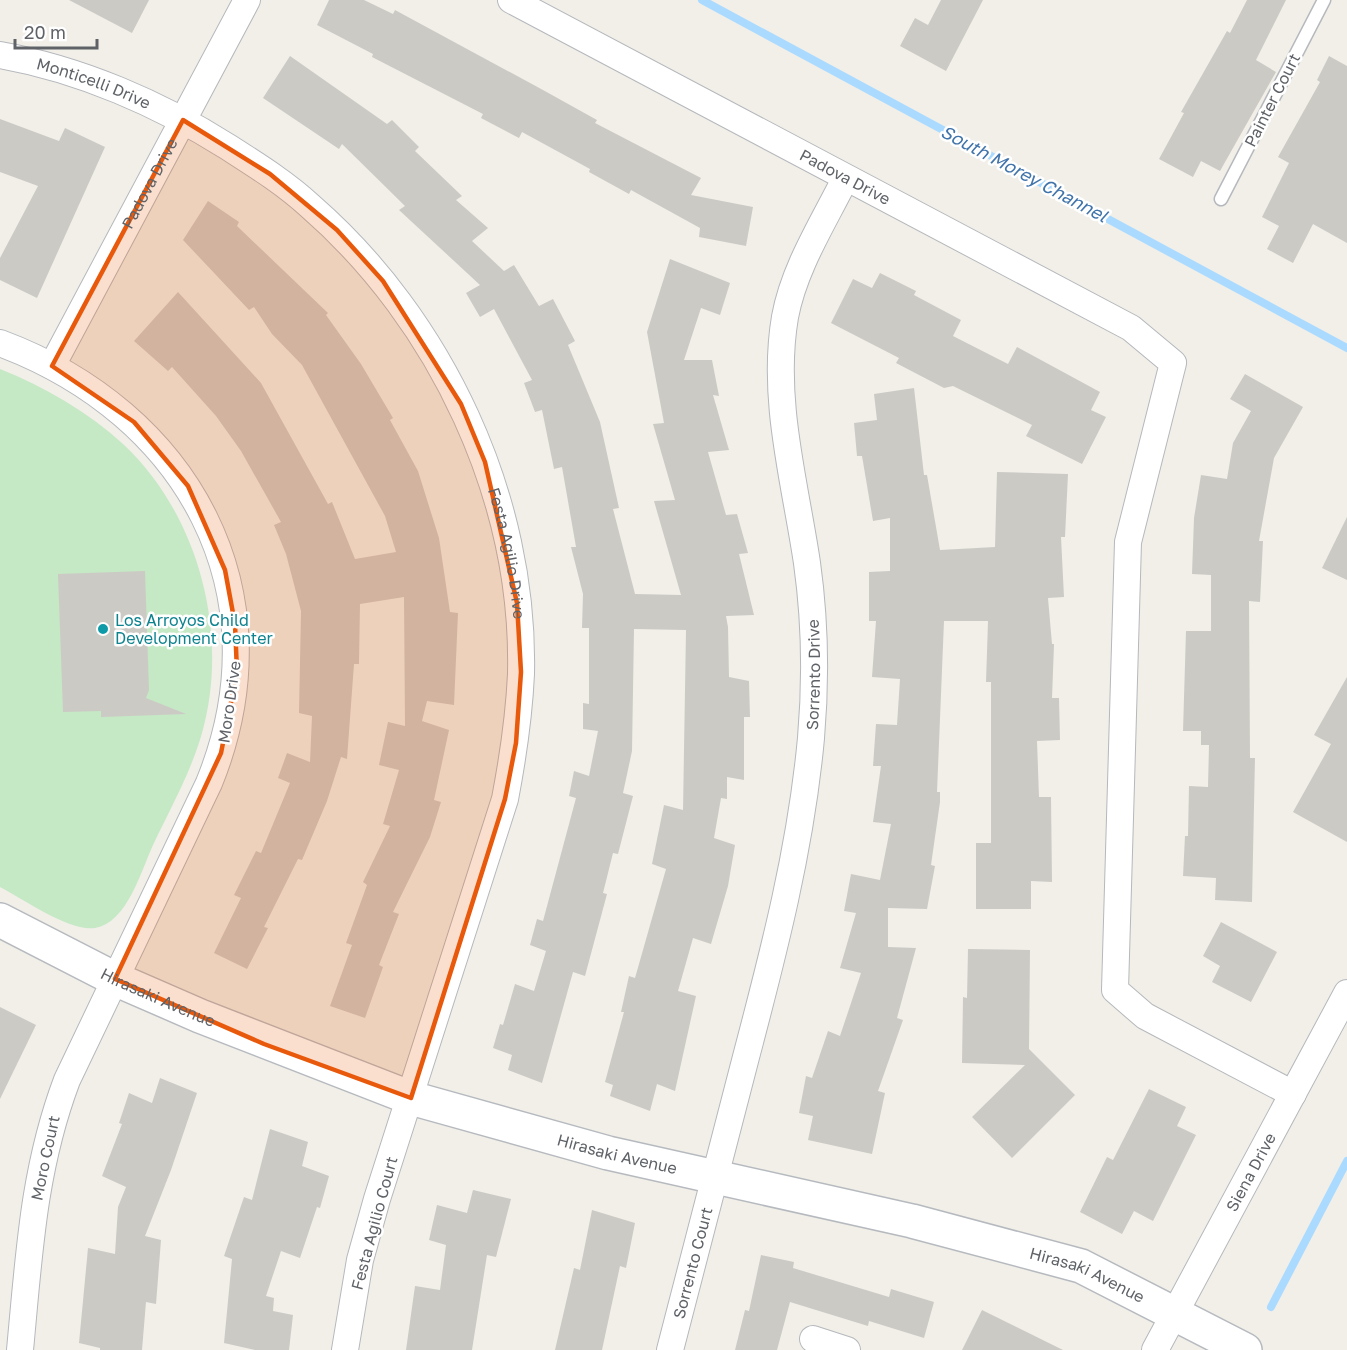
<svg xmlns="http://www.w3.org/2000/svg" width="1347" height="1350" viewBox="0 0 1347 1350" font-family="'Golos Text',sans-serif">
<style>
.green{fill:#c5e8c5}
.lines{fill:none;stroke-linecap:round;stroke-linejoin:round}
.stream{stroke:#aadaff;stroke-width:8}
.building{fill:#cccac5}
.lane-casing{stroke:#b5b8bc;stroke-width:15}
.street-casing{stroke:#b5b8bc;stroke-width:28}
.secondary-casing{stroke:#b6babf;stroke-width:36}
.lane{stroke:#fff;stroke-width:12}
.street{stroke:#fff;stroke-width:26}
.secondary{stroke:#fff;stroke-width:33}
.marked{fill:#e8590c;fill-opacity:0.2;stroke:#e8590c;stroke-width:4.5;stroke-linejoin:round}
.culture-dot{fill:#0f9aa8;stroke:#fff;stroke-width:2}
.labels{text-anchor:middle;stroke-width:5;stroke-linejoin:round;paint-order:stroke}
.street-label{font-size:16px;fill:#5f6368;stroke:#fff}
.culture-label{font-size:16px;fill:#0d838f;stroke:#fff;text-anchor:start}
.water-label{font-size:18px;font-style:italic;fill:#4174aa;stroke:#fff}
</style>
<rect width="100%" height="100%" fill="#f1efe8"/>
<!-- green -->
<path class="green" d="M0,369C45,387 88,412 123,444C199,515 230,634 202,733C191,772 170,809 153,845C141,871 127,923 95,928C70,932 23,899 0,887Z"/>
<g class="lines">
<!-- stream -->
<g class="stream">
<polyline points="702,0 1347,348"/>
<polyline points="1271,1307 1347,1161"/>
</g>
</g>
<!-- building -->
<g class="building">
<polygon points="69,0 149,0 132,33"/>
<polygon points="329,0 364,0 393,14 395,10 543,90 597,120 595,123 701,178 691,195 753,207 746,246 699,237 700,228 631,190 629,194 589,172 590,169 522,132 519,138 481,118 483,114 372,57 373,54 317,25"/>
<polygon points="941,0 983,0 946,71 900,46 915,18 928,25"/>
<polygon points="1247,0 1286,0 1256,60 1276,72 1220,171 1201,161 1193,177 1159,159 1184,113 1181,112 1227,31 1230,33"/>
<polygon points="290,56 387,124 392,120 419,147 415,151 462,196 456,200 488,228 472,241 504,271 514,265 539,306 553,299 575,341 568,345 600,422 619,508 613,509 635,594 681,595 654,501 675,500 653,424 664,423 647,332 670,259 730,283 720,315 701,308 684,360 712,360 719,396 713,395 729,450 708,452 726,515 737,514 748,553 739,554 754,615 726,616 728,627 729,677 749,681 750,717 744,717 744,780 727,777 727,799 721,798 714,838 735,845 728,886 711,944 693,938 678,991 696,996 675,1091 657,1084 650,1111 610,1096 613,1085 605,1082 624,1012 621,1012 629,976 635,978 666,869 652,864 664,805 683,810 686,630 634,629 632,751 623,793 633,796 618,854 613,853 603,893 607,894 585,976 573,972 542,1083 508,1070 512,1055 493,1048 500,1024 503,1025 515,984 534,991 546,951 530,945 537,919 543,921 576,798 569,796 574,771 589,776 598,731 583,729 583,703 589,704 589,628 582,628 583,594 571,547 576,547 562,467 554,469 542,410 535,412 524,383 532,380 494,309 480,317 466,293 480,285 399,210 405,206 342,144 339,149 263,98"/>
<polygon points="1329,56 1347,66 1347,243 1313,224 1293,263 1267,249 1279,226 1262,217 1289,163 1278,157 1320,82 1317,80"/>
<polygon points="0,119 59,141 65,128 105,147 37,298 0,280 0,258 38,186 0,172"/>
<polygon points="208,201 239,222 237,226 328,313 326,315 361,364 393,418 390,420 418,471 439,538 450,612 458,613 454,705 427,701 422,721 449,730 434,800 441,802 430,837 393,912 399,914 379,965 383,967 365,1018 330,1006 352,945 346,943 367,885 363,882 390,826 383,824 399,770 379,765 388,722 405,726 404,597 360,604 359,664 354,664 347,759 341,757 327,801 302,860 298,859 264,927 268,928 247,969 214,953 241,898 234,895 256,851 261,853 290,783 278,778 287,753 310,762 312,716 299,713 301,611 286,554 274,525 281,522 241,451 216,416 172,367 168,371 134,341 178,292 261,383 328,504 332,502 355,559 396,552 385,516 302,365 272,334 254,307 249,310 183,240"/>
<polygon points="880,273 916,291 914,295 961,320 953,336 1008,364 1017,347 1100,392 1091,410 1106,417 1082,464 1026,436 1032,425 953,386 944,388 896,363 899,358 831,323 853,279 872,288"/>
<polygon points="1245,374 1303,407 1274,458 1259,541 1263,541 1260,602 1249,601 1250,758 1255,758 1252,902 1215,900 1216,878 1183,876 1185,836 1188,836 1189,786 1208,787 1209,745 1201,745 1201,731 1183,731 1186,631 1211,631 1211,575 1192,574 1194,518 1201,475 1227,479 1233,443 1251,411 1230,399"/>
<polygon points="914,388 924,475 927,475 940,550 995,547 997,472 1068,474 1065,537 1061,537 1064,597 1048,598 1052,644 1054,644 1052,698 1059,698 1060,740 1037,741 1039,797 1051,797 1052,882 1031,881 1031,909 976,909 976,843 991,843 991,682 986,682 988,621 944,621 937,792 940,792 940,802 931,865 935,866 927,909 888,908 888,947 916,948 897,1018 903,1020 878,1091 885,1093 872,1154 808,1140 813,1116 799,1113 806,1076 812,1078 828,1031 840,1036 861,973 840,968 856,913 844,911 851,874 880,880 891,824 873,822 881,766 873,766 876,724 897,725 900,679 872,677 876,621 869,621 869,572 890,571 890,518 873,521 862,456 857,456 854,423 877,420 874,394"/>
<polygon points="1347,517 1347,580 1322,568"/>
<polygon points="145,571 149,690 146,698 186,714 101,717 101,711 63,712 58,574"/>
<polygon points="1347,677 1347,842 1293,812 1331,744 1314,735"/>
<polygon points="1221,922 1277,952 1251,1002 1212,982 1220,966 1203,956"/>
<polygon points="968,949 1030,950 1029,1049 1075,1095 1012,1158 972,1117 1025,1065 962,1063 963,997 967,998"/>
<polygon points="0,1007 36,1025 0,1099"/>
<polygon points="160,1078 197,1093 171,1170 145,1236 161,1240 156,1304 146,1302 142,1350 100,1350 100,1348 79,1343 88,1248 115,1254 118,1207 126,1187 102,1176 122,1124 119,1123 129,1093 152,1103"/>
<polygon points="1149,1089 1186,1107 1177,1126 1196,1135 1153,1221 1134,1211 1122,1234 1080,1212 1107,1157 1113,1160"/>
<polygon points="270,1129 308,1142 302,1166 329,1176 320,1208 317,1207 300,1258 281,1251 266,1296 274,1298 273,1311 293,1315 289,1350 255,1350 224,1343 232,1259 224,1256 244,1197 252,1200"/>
<polygon points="473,1190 511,1199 496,1257 487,1255 472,1350 406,1350 415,1286 440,1290 446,1245 429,1240 437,1205 467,1213"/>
<polygon points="592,1210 635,1223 626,1268 620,1266 602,1350 555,1350 574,1268 580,1270"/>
<polygon points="761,1255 794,1262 793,1268 889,1297 891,1289 934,1302 924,1338 869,1321 868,1326 790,1302 777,1350 735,1350 745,1310 749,1311"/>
<polygon points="982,1310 1063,1350 962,1350"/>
</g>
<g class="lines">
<defs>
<polyline id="lane" points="1221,199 1324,0"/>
<g id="street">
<path id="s1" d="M511,0L1131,328L1173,363L1128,542L1115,990L1145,1016L1293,1094"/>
<path id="s2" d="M0,55C80,69 160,104 228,147C256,165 285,183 310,206C441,320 525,498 521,674C519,717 513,757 505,799L377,1199L360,1260L345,1350"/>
<path d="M0,343C188,413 287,592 209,783L67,1080C33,1170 29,1256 20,1350"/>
<path id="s3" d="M52,366L247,0"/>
<polyline points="813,1339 847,1350"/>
<path id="s4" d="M670,1350C695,1252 721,1155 746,1057C774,951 801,847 811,738C816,680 815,620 807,563C795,482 771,399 785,317C794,268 823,223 845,179"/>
<path id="s5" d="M1155,1350L1347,993"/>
</g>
<g id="secondary">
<path id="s6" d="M0,920L115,979L200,1016L411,1098L608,1153L912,1221L1081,1266L1245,1350"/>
</g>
</defs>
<!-- lane casing -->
<use href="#lane" class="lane-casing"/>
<!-- street casing -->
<use href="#street" class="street-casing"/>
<!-- secondary casing -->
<use href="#secondary" class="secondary-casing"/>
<!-- lane -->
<use href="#lane" class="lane"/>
<!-- street -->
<use href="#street" class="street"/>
<!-- secondary -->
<use href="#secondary" class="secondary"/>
</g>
<!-- marked area -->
<path class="marked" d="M183,120L270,174L337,230L383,281L461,404L485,462L517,603L521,672L516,743L505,799L411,1098L264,1044L115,979L221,753L237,672L235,624L225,570L188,486L134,422L52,366Z"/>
<!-- markers -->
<circle class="culture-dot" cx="103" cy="629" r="6"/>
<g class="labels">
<!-- street labels -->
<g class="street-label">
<text dy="6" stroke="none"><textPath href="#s2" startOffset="98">Monticelli Drive</textPath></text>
<text transform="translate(1272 100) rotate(-63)" y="6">Painter Court</text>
<text dy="6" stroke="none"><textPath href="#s1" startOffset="378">Padova Drive</textPath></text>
<text dy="6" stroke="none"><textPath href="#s3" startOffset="207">Padova Drive</textPath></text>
<text dy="6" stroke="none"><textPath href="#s2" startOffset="756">Festa Agilio Drive</textPath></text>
<text dy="6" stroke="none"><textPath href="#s4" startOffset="692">Sorrento Drive</textPath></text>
<text transform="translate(229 702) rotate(-82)" y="6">Moro Drive</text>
<text dy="6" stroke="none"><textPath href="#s6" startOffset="176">Hirasaki Avenue</textPath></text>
<text dy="6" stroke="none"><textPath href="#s6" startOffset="662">Hirasaki Avenue</textPath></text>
<text transform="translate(45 1158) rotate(-78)" y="6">Moro Court</text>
<text dy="6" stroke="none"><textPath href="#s5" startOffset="202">Siena Drive</textPath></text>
<text transform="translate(374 1223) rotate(-75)" y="6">Festa Agilio Court</text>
<text dy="6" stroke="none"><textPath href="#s4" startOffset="90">Sorrento Court</textPath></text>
<text dy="6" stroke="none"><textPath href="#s6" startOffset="1148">Hirasaki Avenue</textPath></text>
</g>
<!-- culture labels -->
<g class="culture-label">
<text x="115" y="626">Los Arroyos Child<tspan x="115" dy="18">Development Center</tspan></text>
</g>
<!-- water labels -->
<g class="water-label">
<text transform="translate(1024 174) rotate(28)" y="6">South Morey Channel</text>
</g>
</g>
<!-- scale -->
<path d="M15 39v9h82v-9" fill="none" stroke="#5f6368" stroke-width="3"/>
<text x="24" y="39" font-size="18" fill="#5f6368" stroke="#ffffff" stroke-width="4.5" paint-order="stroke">20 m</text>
</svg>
